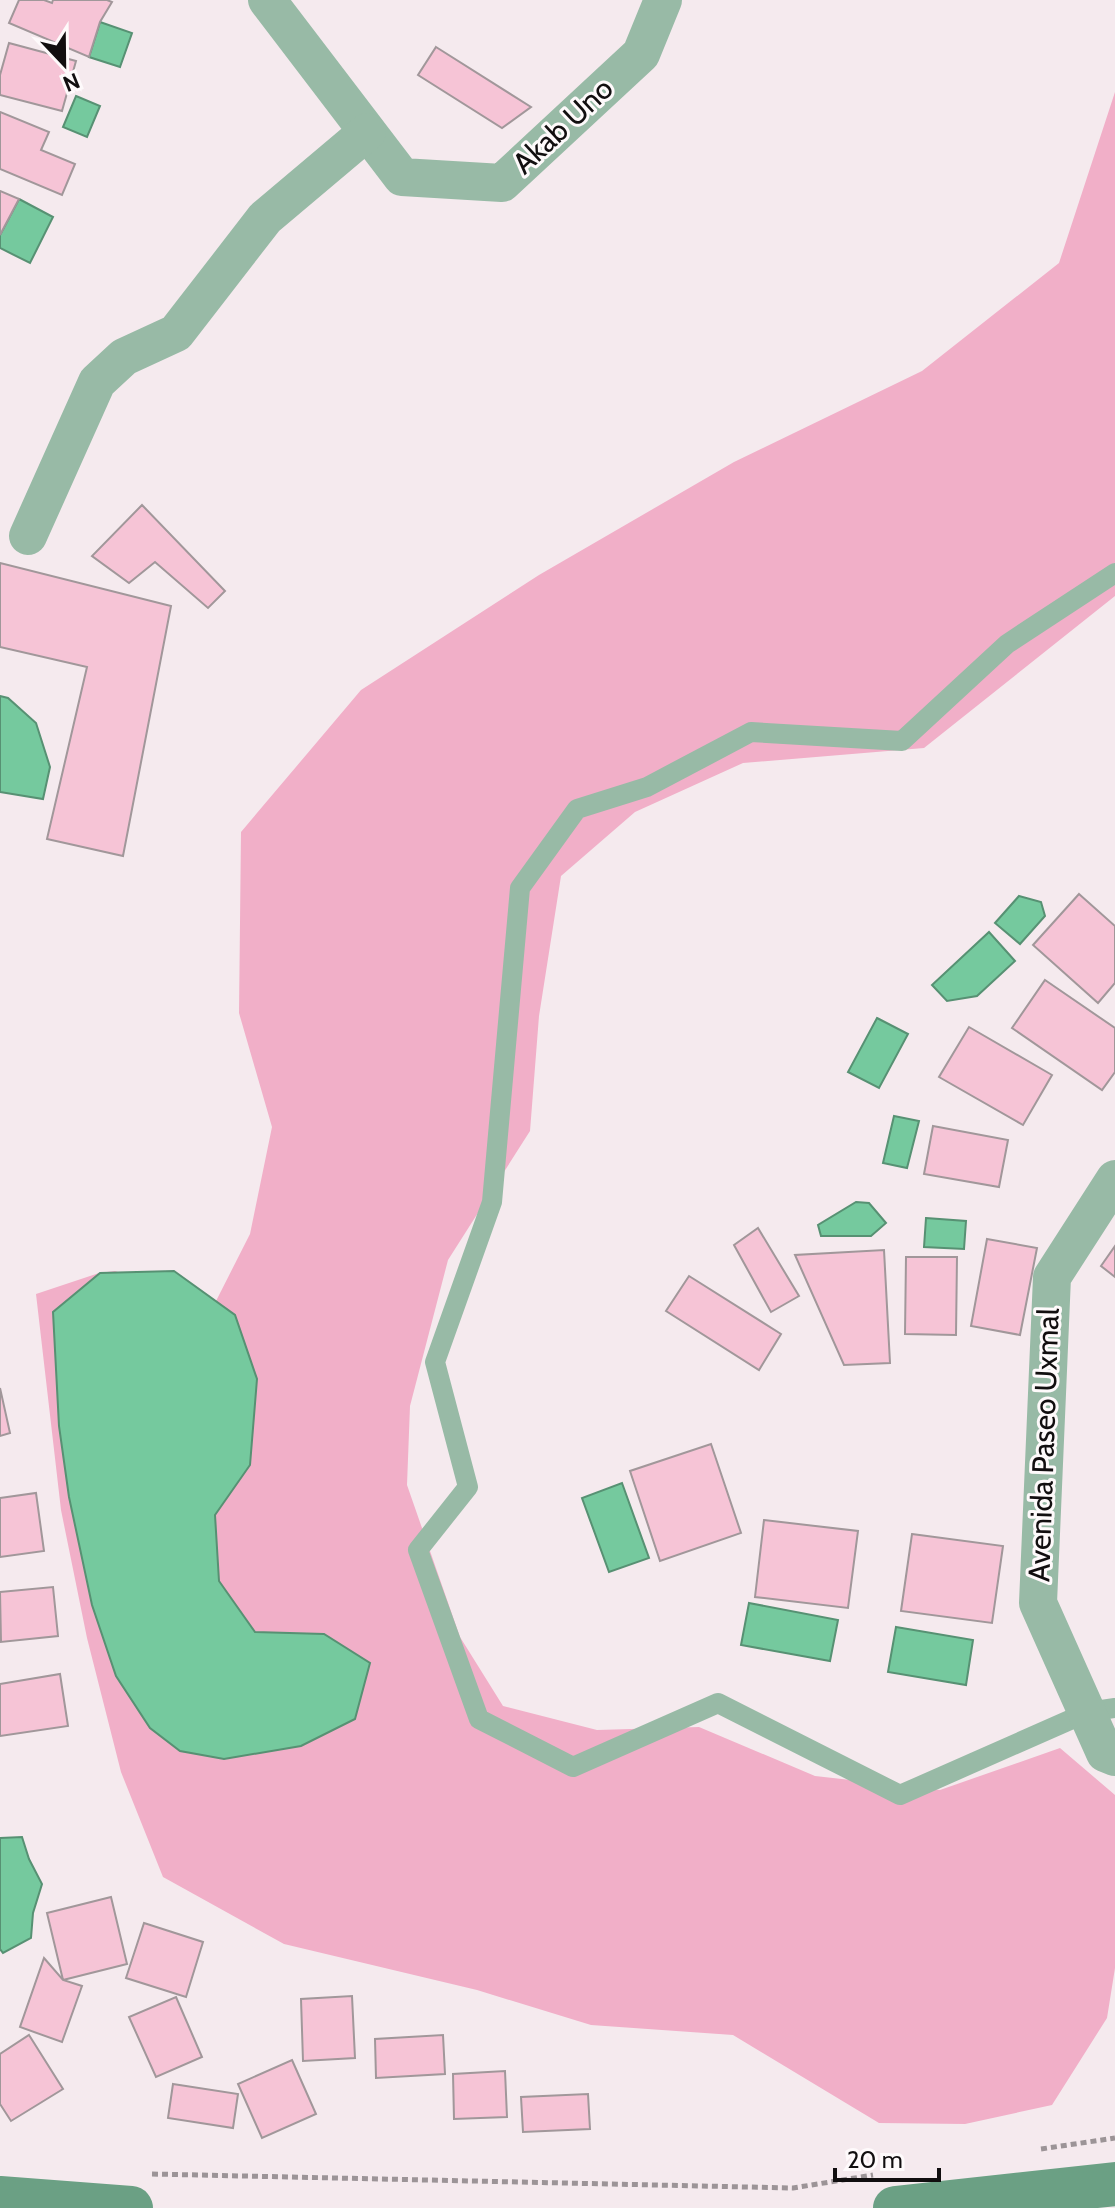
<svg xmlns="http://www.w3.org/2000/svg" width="1115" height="2208" viewBox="0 0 1115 2208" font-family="Cabin,sans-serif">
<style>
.green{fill:#f1afc8}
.water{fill:#75c99e;stroke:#579173;stroke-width:2}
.building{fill:#f6c4d6;stroke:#a1979a;stroke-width:2}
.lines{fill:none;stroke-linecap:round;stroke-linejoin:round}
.path{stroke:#9c9497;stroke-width:5;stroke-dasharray:6 4;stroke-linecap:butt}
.lane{stroke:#98baa6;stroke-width:20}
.street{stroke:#98baa6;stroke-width:38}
.secondary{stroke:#6ba084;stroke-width:44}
.labels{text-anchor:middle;stroke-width:6;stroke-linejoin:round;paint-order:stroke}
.street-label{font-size:30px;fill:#110e0f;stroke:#fefafb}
</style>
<rect width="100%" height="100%" fill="#f5eaee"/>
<!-- green -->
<polygon class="green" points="1115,92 1115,596 924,748 743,763 635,812 561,876 539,1016 530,1131 448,1260 410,1406 407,1485 460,1637 503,1706 597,1730 699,1727 815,1776 940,1790 1060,1748 1115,1795 1115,1968 1107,2018 1052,2105 965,2124 879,2123 733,2035 591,2025 477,1990 284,1944 163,1877 121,1772 87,1638 61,1510 36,1294 99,1273 115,1271 214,1305 250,1234 272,1127 239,1013 241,832 361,690 539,575 734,462 922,371 1059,263"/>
<!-- water -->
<g class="water">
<polygon points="100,22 132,33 120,67 89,57"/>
<polygon points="76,96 100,106 87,137 63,127"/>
<polygon points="19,199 53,217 30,263 0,248 0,235"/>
<polygon points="0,696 8,698 36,723 50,767 43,799 0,792"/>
<polygon points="1019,896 1041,902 1045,916 1020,944 995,923"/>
<polygon points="989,932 1015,961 977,996 947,1001 932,985"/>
<polygon points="877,1018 908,1034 879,1088 848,1072"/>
<polygon points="894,1116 919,1121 907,1168 883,1163"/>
<polygon points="856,1202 869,1203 886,1223 871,1236 821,1236 818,1225"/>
<polygon points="926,1218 966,1221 964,1249 924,1247"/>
<polygon points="174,1271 235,1315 257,1379 250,1465 215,1515 219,1581 255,1632 324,1634 370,1663 355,1719 301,1746 224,1759 180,1751 150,1728 116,1676 92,1605 69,1497 59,1426 53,1312 100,1273"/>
<polygon points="622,1483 649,1558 609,1572 582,1498"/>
<polygon points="749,1603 838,1620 830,1661 741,1645"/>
<polygon points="896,1627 973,1640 966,1685 888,1672"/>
<polygon points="22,1837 29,1859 42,1884 33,1913 31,1938 3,1953 0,1949 0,1838"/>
</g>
<!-- building -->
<g class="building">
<polygon points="19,0 44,0 52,3 53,0 107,0 112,2 100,22 89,57 9,23"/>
<polygon points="9,43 76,61 62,111 0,95 0,75"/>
<polygon points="436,47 531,107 502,128 418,75"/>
<polygon points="0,112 49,132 41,150 75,164 62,195 0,169"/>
<polygon points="0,191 19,199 0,235"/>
<polygon points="142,505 225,591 208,608 155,562 129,583 92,556"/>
<polygon points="0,563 171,606 123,856 47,839 87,667 0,647"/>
<polygon points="1079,894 1115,926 1115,983 1098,1003 1033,945"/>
<polygon points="1045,980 1115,1028 1115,1072 1102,1090 1012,1028"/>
<polygon points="969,1027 1052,1075 1023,1125 939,1077"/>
<polygon points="933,1126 1008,1140 999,1187 924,1174"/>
<polygon points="758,1228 799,1296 771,1312 734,1245"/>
<polygon points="987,1239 1037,1248 1020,1335 971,1326"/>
<polygon points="1115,1246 1115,1277 1101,1266"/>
<polygon points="884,1250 890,1363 844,1365 795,1255"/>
<polygon points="906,1257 957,1257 956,1335 905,1334"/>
<polygon points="689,1276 781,1334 759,1370 666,1311"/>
<polygon points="0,1388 10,1433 0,1436"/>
<polygon points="711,1444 741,1533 660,1561 630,1471"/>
<polygon points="36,1493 44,1551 0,1557 0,1498"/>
<polygon points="764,1520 858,1531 848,1608 755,1597"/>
<polygon points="912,1534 1003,1546 992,1623 901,1611"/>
<polygon points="53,1587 58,1636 1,1642 0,1592"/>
<polygon points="60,1674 68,1726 0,1736 0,1684"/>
<polygon points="111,1897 127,1964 63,1980 47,1913"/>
<polygon points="144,1923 203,1942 186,1997 126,1978"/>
<polygon points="44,1958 63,1980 82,1986 62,2042 20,2027"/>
<polygon points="352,1996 355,2058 303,2061 301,1999"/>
<polygon points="176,1997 202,2057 156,2077 129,2017"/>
<polygon points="29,2035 63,2089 11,2121 0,2104 0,2054"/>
<polygon points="443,2035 445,2074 376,2078 375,2039"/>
<polygon points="292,2060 316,2114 262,2138 238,2084"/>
<polygon points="505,2071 507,2117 454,2119 453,2074"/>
<polygon points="173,2084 238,2094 233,2128 168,2118"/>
<polygon points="588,2094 590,2129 523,2132 521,2097"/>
</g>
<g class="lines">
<!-- path -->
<g class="path">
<polyline points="1041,2149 1115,2138"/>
<polyline points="152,2174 793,2188 873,2175"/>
</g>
<!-- lane -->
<polyline class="lane" points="1115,573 1007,644 902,741 751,732 647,787 577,809 520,888 492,1202 435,1362 468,1487 418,1550 479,1719 573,1767 718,1703 900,1795 1088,1712 1115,1708"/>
<!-- street -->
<g class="street">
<polyline points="267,0 402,177 502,183 641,54 663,0"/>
<polyline points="28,536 97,382 124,357 176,333 265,218 367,132"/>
<polyline points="1115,1179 1052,1277 1038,1603 1105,1753 1115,1757"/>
</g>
<!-- secondary -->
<g class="secondary">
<polyline points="0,2198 131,2208"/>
<polyline points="895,2208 1115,2184"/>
</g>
</g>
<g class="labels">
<!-- street labels -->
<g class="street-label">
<text transform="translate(563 126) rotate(-43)" y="10">Akab Uno</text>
<text transform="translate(1044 1445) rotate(-88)" y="10">Avenida Paseo Uxmal</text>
</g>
</g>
<!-- north arrow -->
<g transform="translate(64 64) rotate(158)" stroke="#fefafb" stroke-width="6" paint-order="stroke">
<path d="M0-6L14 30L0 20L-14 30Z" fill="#110e0f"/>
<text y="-12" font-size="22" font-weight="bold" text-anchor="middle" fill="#110e0f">N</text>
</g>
<!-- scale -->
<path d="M835 2168v12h104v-12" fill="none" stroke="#110e0f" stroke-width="4"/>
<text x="847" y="2168" font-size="24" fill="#110e0f" stroke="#fefafb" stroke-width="6" paint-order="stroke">20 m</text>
</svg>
